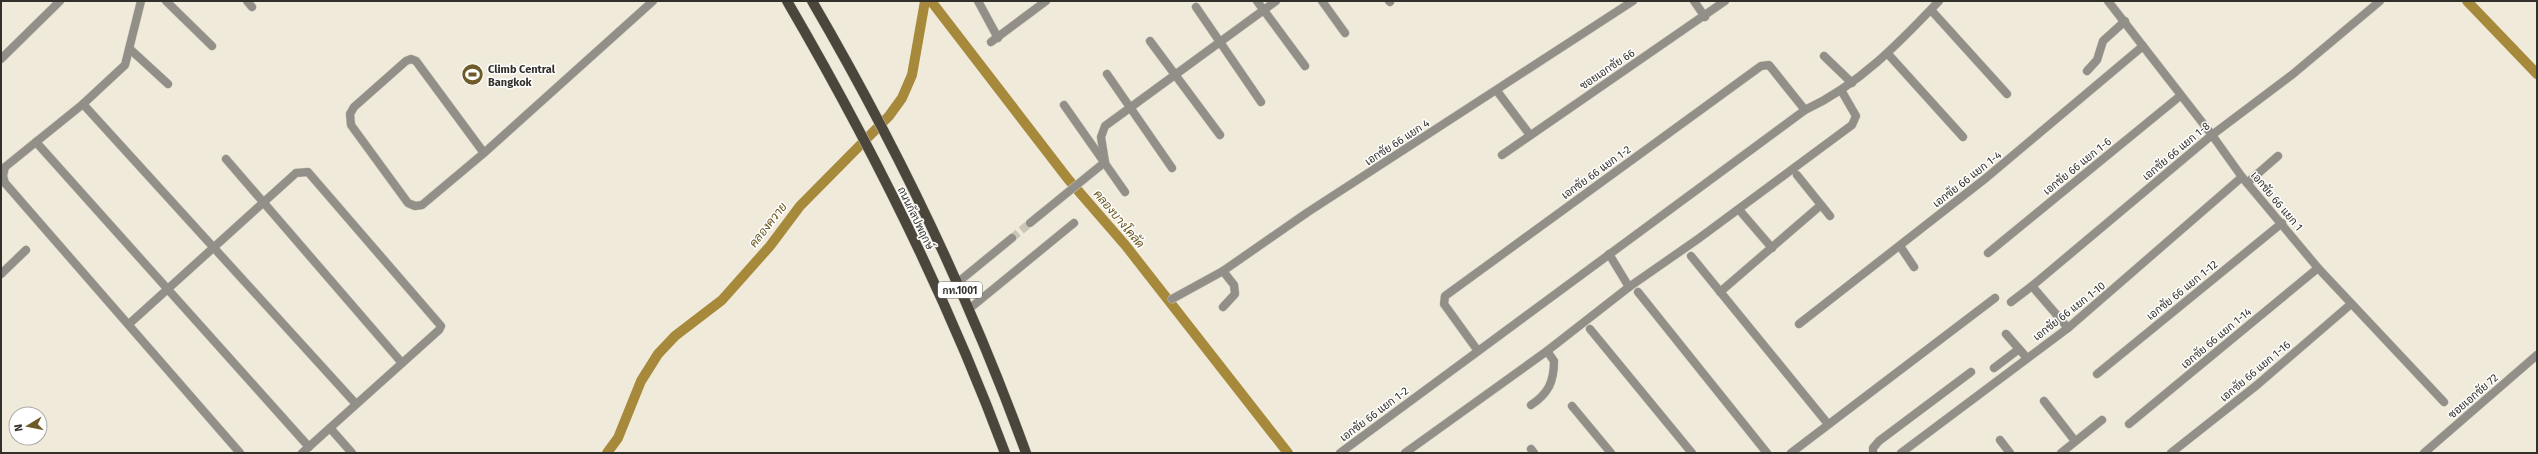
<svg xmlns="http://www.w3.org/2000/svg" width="2538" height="454" viewBox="0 0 2538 454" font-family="'Fira Sans',Sarabun,sans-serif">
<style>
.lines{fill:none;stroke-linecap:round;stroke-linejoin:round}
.canal{stroke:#a7893c;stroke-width:10}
.minor-tunnel{stroke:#cac5b7;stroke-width:8;stroke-dasharray:8 4;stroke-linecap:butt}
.minor-casing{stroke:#cac5b7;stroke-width:9}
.primary-casing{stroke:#cac5b7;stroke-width:11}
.minor{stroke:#928f89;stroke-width:8}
.primary{stroke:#4b463b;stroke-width:10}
.labels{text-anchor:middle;stroke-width:3;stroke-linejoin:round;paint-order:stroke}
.shield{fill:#fff;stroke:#706e6a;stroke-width:1}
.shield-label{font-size:10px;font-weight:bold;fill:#32302a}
.poi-label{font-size:11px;font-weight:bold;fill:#32302a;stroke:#fff;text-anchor:start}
.street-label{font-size:11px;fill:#32302a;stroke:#fff}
.water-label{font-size:12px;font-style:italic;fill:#665117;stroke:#fff}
</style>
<rect width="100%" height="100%" fill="#f0eada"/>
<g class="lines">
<!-- canal -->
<g class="canal">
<polyline points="931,1 1068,179 1126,246 1288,453"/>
<polyline points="2467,1 2537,74"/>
<polyline points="607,453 618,438 641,381 658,354 675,336 722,300 770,246 800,206 889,116 902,98 912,75 925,1"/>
</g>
<!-- minor-tunnel -->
<polyline class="minor-tunnel" points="1012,238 1030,223"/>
<defs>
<g id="minor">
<polyline points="141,1 125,65 83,104 5,167 3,176 5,183 240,453"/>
<polyline points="166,1 212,46"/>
<polyline points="247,1 252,7"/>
<polyline points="978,1 998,38"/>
<polyline points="1257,1 1305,66"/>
<polyline points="1322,1 1345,33"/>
<polyline points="1389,1 1390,2"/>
<polyline points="1694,1 1705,17"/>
<polyline points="2108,1 2212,135 2242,177 2318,268 2444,402"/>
<polyline points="1196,7 1261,102"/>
<polyline points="1931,10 2007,94"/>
<polyline points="1150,41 1220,135"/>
<polyline points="991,42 1046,1"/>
<polyline points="131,50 168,84"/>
<polyline points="1888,54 1963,137"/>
<polyline points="1824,56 1852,83"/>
<polyline points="1,59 60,1"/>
<polyline points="2087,71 2097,60 2103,41 2125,21"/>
<polyline points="1107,74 1172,168"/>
<polyline points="1497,91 1530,135"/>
<polyline points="83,104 356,404"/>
<polyline points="1064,105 1125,192"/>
<polyline points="36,142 309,447"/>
<polyline points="484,153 416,61 411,59 406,61 354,107 350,114 351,125 408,203 415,206 422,205 484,153 653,1"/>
<polyline points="1502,155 1725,1"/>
<polyline points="226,159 402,363"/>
<polyline points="1797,175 1830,216"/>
<polyline points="2247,183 2278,156"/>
<polyline points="1741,212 1772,248"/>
<polyline points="1030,223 1105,162 1101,137 1105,126 1276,1"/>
<polyline points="1900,246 1914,267"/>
<polyline points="1988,253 2180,96"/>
<polyline points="1609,254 1629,287"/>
<polyline points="1691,256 1828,424"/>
<polyline points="1,274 26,250"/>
<polyline points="957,283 1012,238"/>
<polyline points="1638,292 1767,453"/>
<polyline points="1720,292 1821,205"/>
<polyline points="1172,299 1223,271 1308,212 1633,1"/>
<polyline points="2011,302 2032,286"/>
<polyline points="1223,307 1235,294 1234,285 1223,271"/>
<polyline points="969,309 1074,223"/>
<polyline points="129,324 296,173 308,172 441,326 439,330 302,453"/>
<polyline points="1799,324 1986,178 2143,46"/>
<polyline points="2068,328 2032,286 2212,135 2293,74 2380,1"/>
<polyline points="1590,329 1692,453"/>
<polyline points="2006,334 2027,358"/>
<polyline points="1478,351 1444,304 1445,296 1761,66 1769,65 1805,110"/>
<polyline points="1994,368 2019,349"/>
<polyline points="2097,374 2282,223"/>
<polyline points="2044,401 2075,441"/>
<path d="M1531,405C1548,394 1554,382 1554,361L1547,351"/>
<polyline points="1572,406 1611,453"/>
<polyline points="2129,424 2318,268"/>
<polyline points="330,428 352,453"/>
<polyline points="2000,440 2010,453"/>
<polyline points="1531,449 1534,453"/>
<path d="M1340,453L1805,110C1859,85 1899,43 1939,1"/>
<polyline points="1405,453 1547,351 1629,287 1698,239 1852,125 1856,116 1841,90"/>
<polyline points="1791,453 1995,298"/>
<polyline points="1873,453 1873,448 1879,441 1971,372"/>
<polyline points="1901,453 2068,328 2242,177"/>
<polyline points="2061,453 2102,420"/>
<polyline points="2171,453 2257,385 2351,304"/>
<polyline points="2424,453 2537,355"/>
</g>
<g id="primary">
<path d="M787,1C871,145 947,297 1005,453"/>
<path d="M812,1C896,145 969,296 1026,453"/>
</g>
</defs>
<!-- minor casing -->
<use href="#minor" class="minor-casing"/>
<!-- primary casing -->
<use href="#primary" class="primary-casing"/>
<!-- minor -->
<use href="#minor" class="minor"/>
<!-- primary -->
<use href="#primary" class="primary"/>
</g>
<!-- icons -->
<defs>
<symbol id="stadium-disc" viewBox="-11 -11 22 22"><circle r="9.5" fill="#6e5b29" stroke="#fff"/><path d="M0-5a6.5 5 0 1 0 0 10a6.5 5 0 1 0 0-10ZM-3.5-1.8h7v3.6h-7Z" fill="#fff"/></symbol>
</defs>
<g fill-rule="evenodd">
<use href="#stadium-disc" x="460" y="62" width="25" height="25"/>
</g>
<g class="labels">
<!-- shield labels -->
<rect class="shield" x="938" y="282" width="44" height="16" rx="3"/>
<g class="shield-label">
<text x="960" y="294">กท.1001</text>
</g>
<!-- poi labels -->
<g class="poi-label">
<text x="488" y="73">Climb Central<tspan x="488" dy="13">Bangkok</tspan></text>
</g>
<!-- street labels -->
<g class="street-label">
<text transform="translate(1607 69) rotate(-34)" y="4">ซอยเอกชัย 66</text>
<text transform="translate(1397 142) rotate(-33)" y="4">เอกชัย 66 แยก 4</text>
<text transform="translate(2176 151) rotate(-40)" y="4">เอกชัย 66 แยก 1-8</text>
<text transform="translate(2077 166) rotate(-39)" y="4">เอกชัย 66 แยก 1-6</text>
<text transform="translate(1596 172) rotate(-36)" y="4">เอกชัย 66 แยก 1-2</text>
<text transform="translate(1967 179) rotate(-38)" y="4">เอกชัย 66 แยก 1-4</text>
<text transform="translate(2277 201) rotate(50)" y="4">เอกชัย 66 แยก 1</text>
<text transform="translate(916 218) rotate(64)" y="4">ถนนกัลปพฤกษ์</text>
<text transform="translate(2182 290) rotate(-39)" y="4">เอกชัย 66 แยก 1-12</text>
<text transform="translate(2069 311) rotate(-38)" y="4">เอกชัย 66 แยก 1-10</text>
<text transform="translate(2216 338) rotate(-40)" y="4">เอกชัย 66 แยก 1-14</text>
<text transform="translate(2255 371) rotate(-40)" y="4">เอกชัย 66 แยก 1-16</text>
<text transform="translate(2473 396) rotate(-41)" y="4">ซอยเอกชัย 72</text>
<text transform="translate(1374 414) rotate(-37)" y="4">เอกชัย 66 แยก 1-2</text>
</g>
<!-- water labels -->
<g class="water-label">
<text transform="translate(1119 219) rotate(50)" y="4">คลองบางโคลัด</text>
<text transform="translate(768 225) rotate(-52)" y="4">คลองควาย</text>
</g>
</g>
<!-- border -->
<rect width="2538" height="454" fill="none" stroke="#32302a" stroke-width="4"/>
<!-- north arrow -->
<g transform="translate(28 426) rotate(260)"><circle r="19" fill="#ffffff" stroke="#adacaa"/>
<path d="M0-3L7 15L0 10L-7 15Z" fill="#6e5b29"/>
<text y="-6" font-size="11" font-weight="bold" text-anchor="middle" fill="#32302a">N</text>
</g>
</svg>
